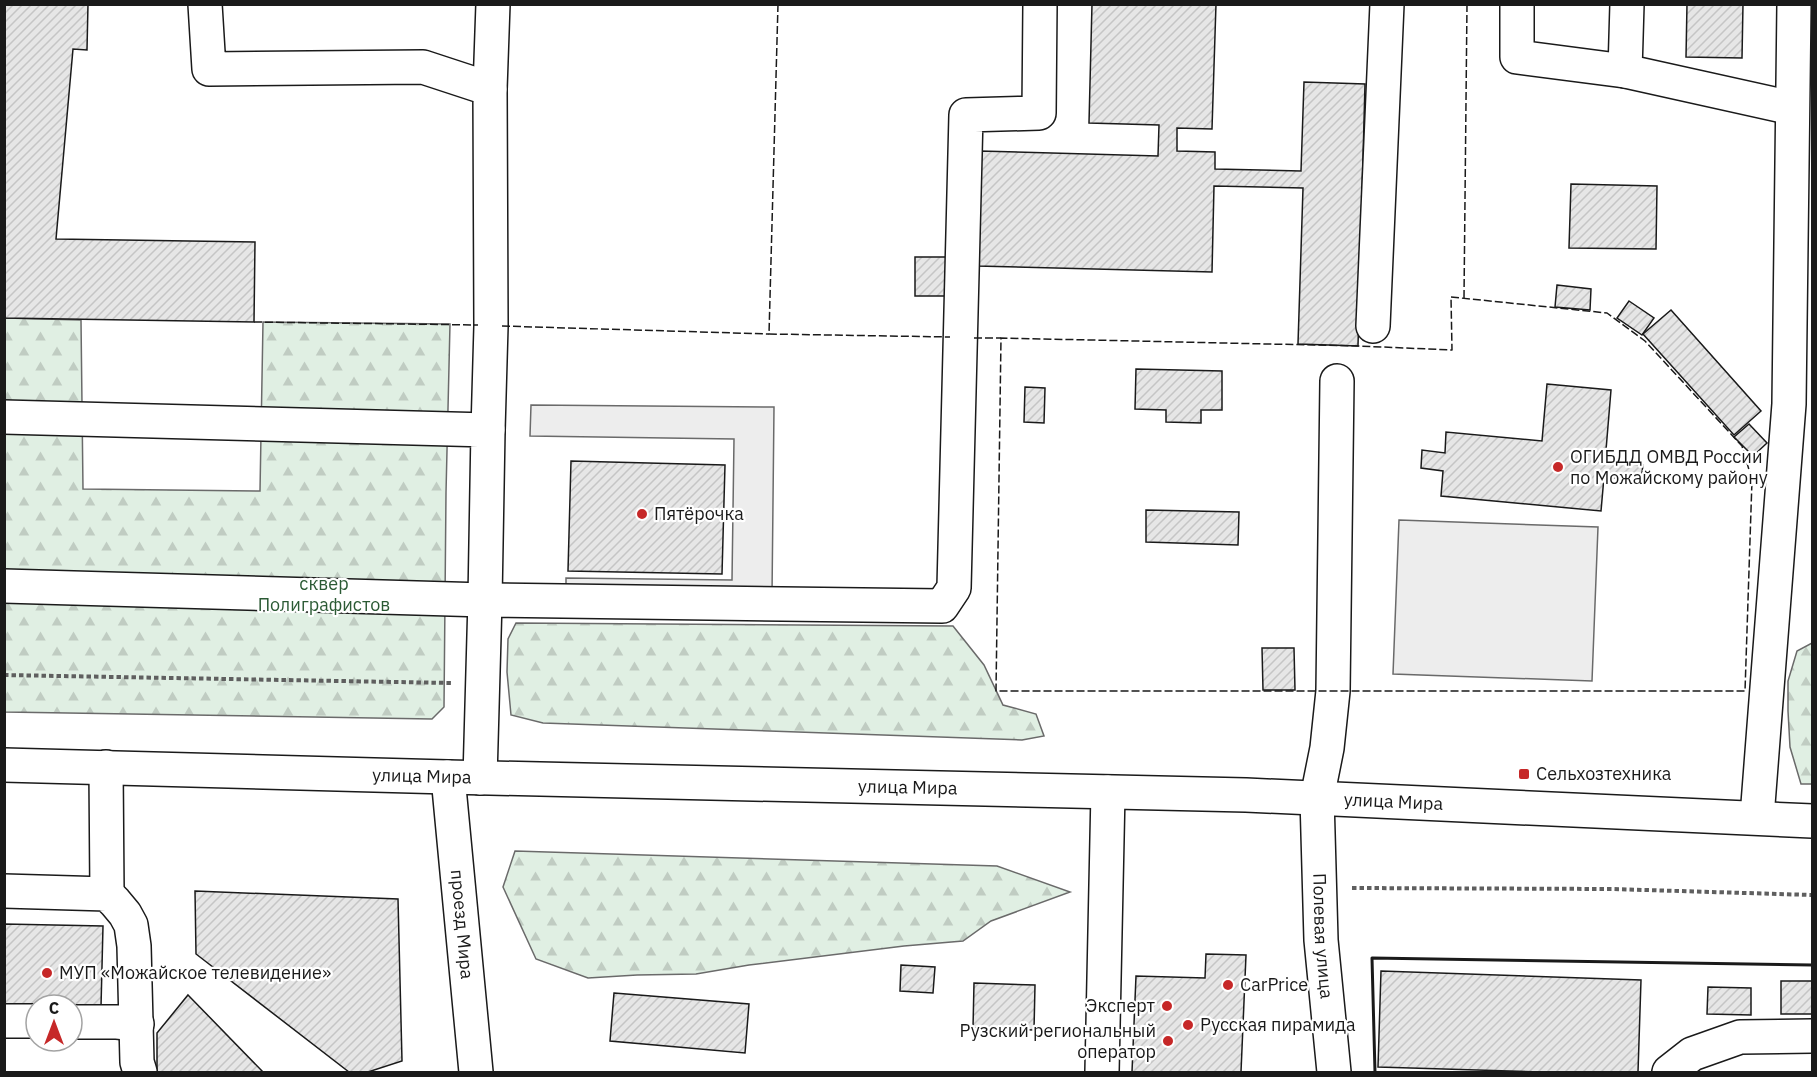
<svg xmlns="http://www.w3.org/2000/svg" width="1817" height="1077" viewBox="0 0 1817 1077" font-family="'IBM Plex Sans',sans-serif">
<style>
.forest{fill:url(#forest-firs);stroke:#6a6a6a;stroke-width:1.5}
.parking{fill:#ededed;stroke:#6a6a6a;stroke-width:1.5}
.building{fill:url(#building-hatch);stroke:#1a1a1a;stroke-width:1.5}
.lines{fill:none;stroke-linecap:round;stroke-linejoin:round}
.minor-casing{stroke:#1a1a1a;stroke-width:36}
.major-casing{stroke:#1a1a1a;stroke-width:36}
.path{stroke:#5f5f5f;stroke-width:4;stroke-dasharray:4.5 3;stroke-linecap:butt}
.minor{stroke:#fff;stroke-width:33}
.major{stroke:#fff;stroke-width:33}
.fence{stroke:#1a1a1a;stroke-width:1.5;stroke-dasharray:8 3;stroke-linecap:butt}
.wall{stroke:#1a1a1a;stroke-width:3}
.poi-dot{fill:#c62828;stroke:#fff;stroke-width:2}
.labels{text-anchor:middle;stroke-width:4.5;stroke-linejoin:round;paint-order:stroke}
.poi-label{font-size:18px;fill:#1a1a1a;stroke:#fff;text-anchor:start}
.park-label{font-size:18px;fill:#2b5a34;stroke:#fff}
.street-label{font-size:18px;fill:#1a1a1a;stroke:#fff}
</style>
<defs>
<pattern id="forest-firs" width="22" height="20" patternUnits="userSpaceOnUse" patternTransform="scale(1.5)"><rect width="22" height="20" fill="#e0efe3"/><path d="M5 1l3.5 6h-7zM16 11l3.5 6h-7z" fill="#c0ccc2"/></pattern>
<pattern id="building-hatch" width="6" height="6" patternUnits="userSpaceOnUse" patternTransform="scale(1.5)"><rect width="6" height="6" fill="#e6e6e6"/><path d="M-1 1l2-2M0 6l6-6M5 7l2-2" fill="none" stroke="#c5c5c5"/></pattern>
</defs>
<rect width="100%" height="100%" fill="#fff"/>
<!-- forest -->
<g class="forest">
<polygon points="5,318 81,320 83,489 260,491 263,322 450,324 446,493 444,707 432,719 5,712"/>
<polygon points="516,623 953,626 984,665 1003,705 1036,714 1044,736 1022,740 543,723 511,715 507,672 508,639"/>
<polygon points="1812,643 1812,784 1801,784 1790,747 1788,711 1788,681 1797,651"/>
<polygon points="515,851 997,866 1070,892 991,921 963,941 904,946 749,965 696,974 637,975 588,978 536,959 503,887"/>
</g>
<!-- parking -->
<g class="parking">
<polygon points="531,405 774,407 772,596 566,594 566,578 732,580 734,439 530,436"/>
<polygon points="1399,520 1598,527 1592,681 1393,674"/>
</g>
<!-- building -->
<g class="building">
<polygon points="4,4 88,4 87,50 73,49 56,239 255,242 254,322 4,318"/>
<polygon points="1092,4 1216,4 1212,129 1177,128 1177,151 1215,152 1215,169 1301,171 1304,82 1365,84 1358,346 1298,344 1303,188 1214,186 1212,272 977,266 980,151 1158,156 1159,125 1089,123"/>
<polygon points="1687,4 1743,4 1742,58 1686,57"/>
<polygon points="1571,184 1657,186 1656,249 1569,248"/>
<rect x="915" y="257" width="31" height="39"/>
<polygon points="1557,285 1591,289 1590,310 1555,307"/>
<polygon points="1629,301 1654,318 1642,335 1617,318"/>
<polygon points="1671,310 1761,411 1734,435 1643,334"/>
<polygon points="1136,369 1222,371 1222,410 1201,410 1201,423 1166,422 1166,410 1135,409"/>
<polygon points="1547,384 1611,390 1605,462 1643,465 1641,480 1604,477 1601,511 1441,496 1443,471 1421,468 1422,450 1445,453 1446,432 1542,441"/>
<polygon points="1025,387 1045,388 1044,423 1024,422"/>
<polygon points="1749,424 1767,443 1753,456 1734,437"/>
<polygon points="571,461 725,465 722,574 568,571"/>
<polygon points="1146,510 1239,512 1238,545 1146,542"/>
<polygon points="1262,648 1294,648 1295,690 1263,690"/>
<polygon points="195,891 398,899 402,1061 368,1072 349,1072 196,954"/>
<polygon points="4,924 103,926 101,1007 72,1006 72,1005 4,1005"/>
<polygon points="1206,954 1246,955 1241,1072 1132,1072 1136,976 1205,978"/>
<polygon points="901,965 935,967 933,993 900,991"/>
<polygon points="1381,971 1641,980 1638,1072 1543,1072 1378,1067"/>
<rect x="1781" y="981" width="31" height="33"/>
<polygon points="974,983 1035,985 1034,1030 973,1028"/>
<polygon points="1708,987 1751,988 1751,1015 1707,1014"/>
<polygon points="614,993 749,1004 745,1053 610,1041"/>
<polygon points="188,995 263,1072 157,1072 157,1033"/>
</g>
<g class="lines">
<defs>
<g id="minor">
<polyline points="205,4 209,69 423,67 490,89 491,326 488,430"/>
<polyline points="1517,4 1517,57 1625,71"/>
<polyline points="1627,4 1625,71 1792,108"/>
<polyline points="490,89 493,4"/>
<polyline points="1373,326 1387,4"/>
<polyline points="4,417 488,430 485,600 4,586"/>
<polyline points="106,767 107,894"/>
<path id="s1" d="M448,777L476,1072"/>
<polyline points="480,778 485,600 942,606 954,588 966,115 1039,113 1040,4"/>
<polyline points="1317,798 1327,748 1333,691 1337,381"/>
<polyline points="1757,817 1789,404 1794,4"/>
<polyline points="4,891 107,894 115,902 125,914 131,925 134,946 137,1062 140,1072"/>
<polyline points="4,1021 36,1021"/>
<polyline points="72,1022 117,1022 137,1024"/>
<polyline points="1102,1072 1108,792"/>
<polyline points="1669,1072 1692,1054 1740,1037 1812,1036"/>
</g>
<g id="major">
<path id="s2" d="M4,765L448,777L1246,795L1812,821"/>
<path id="s3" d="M1317,798L1321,940L1334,1072"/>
</g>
</defs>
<!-- minor casing -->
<use href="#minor" class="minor-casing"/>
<!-- major casing -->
<use href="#major" class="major-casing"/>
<!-- path -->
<g class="path">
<polyline points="4,675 451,683"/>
<polyline points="1352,888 1612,889 1812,895"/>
</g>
<!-- minor -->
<use href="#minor" class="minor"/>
<!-- major -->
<use href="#major" class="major"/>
<!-- fence -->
<g class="fence">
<polyline points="778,4 769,334 950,337"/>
<polygon points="1451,297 1607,313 1645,341 1742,446 1752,480 1745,691 996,691 1001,338 1358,346 1452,350"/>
<polyline points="1464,298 1467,4"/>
<polyline points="254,322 478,325"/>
<polyline points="502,326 769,334"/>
<polyline points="974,338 1001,338"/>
</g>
<!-- wall -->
<polyline class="wall" points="1375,1072 1372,958 1812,965"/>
</g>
<!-- markers -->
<g class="poi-dot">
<circle cx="1558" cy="467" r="6"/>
<circle cx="642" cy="514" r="6"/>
<rect x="1518" y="768" width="12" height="12" rx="3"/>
<circle cx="47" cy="973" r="6"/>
<circle cx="1228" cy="985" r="6"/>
<circle cx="1167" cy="1006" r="6"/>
<circle cx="1188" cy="1025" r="6"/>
<circle cx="1168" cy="1041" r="6"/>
</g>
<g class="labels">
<!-- poi labels -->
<g class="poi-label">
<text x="1570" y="463">ОГИБДД ОМВД России<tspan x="1570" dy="21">по Можайскому району</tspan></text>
<text x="654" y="520">Пятёрочка</text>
<text x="1536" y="780">Сельхозтехника</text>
<text x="59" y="979">МУП «Можайское телевидение»</text>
<text x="1240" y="991">CarPrice</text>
<text x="1155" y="1012" text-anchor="end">Эксперт</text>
<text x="1200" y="1031">Русская пирамида</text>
<text x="1156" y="1037" text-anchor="end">Рузский региональный<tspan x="1156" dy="21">оператор</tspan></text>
</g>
<!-- park labels -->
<g class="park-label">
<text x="324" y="590">сквер<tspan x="324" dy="21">Полиграфистов</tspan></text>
</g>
<!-- street labels -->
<g class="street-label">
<text dy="6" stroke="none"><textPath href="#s2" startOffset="418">улица Мира</textPath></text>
<text dy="6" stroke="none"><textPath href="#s2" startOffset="904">улица Мира</textPath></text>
<text dy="6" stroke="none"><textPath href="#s2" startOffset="1390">улица Мира</textPath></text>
<text dy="6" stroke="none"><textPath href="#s1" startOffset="148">проезд Мира</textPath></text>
<text dy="6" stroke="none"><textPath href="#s3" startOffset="138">Полевая улица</textPath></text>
</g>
</g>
<!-- border -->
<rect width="1817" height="1077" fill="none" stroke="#1a1a1a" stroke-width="12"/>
<!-- north arrow -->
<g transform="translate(54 1023)"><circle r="28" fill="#ffffff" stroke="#a3a3a3" stroke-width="1.5"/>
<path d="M0-4.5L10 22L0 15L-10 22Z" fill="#c62828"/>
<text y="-9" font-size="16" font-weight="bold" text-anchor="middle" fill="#1a1a1a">С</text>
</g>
</svg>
